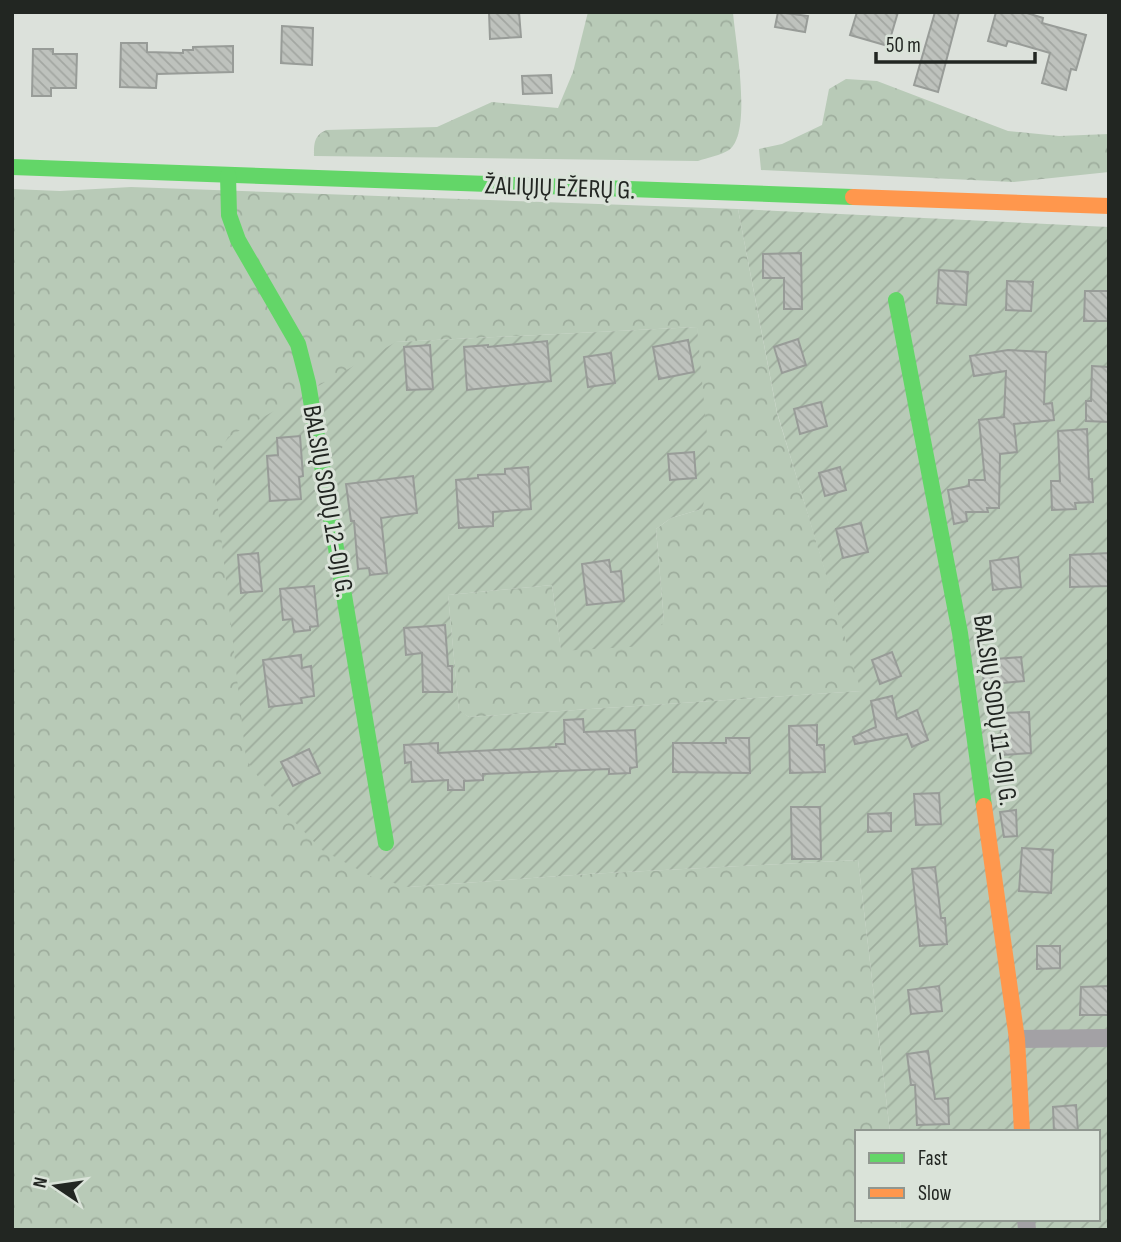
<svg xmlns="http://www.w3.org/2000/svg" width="1121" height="1242" viewBox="0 0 1121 1242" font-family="'Sofia Sans Condensed',sans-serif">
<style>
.forest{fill:url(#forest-crowns)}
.garden{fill:url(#garden-furrows)}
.building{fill:url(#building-back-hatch);stroke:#989c98;stroke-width:2}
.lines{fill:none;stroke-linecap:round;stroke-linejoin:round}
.street{stroke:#a3a1a5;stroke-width:18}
.fast{stroke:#63d668;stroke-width:16}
.slow{stroke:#ff974d;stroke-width:16}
.labels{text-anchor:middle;stroke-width:6;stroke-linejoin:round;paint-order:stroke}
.street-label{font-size:26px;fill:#222622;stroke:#dae3d9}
</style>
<defs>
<pattern id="forest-crowns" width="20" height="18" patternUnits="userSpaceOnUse" patternTransform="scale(1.75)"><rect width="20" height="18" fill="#b8cab7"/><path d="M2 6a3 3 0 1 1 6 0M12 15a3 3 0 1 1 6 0" fill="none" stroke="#9ead9d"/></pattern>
<pattern id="garden-furrows" width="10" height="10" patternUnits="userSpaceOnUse" patternTransform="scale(1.75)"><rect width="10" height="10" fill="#b8cab7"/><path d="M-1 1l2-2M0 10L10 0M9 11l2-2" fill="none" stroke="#9ead9d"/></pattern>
<pattern id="building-back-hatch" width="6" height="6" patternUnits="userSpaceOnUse" patternTransform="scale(1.75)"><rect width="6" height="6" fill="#bec2bd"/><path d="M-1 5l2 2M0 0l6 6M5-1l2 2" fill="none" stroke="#a3a7a2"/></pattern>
</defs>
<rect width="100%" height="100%" fill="#dce1db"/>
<!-- forest -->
<g class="forest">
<path d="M588,12H733C735,40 753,133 729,150C721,155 707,158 698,161L314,156C314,143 314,136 326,130L437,127L492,102L558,108L573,72Z"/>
<polygon points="846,79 877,81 1008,131 1059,136 1109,134 1109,172 1014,182 761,170 759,149 782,144 822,125 829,89"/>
<polygon points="131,187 738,209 777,413 862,691 469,717 459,711 448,595 552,585 561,650 664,621 656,529 671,518 702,509 697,327 396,342 408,887 588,874 858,860 890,1132 857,1132 857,1219 900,1219 901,1230 12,1230 12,189 60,191"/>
</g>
<!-- garden -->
<polygon class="garden" points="738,209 1109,227 1109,1230 901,1230 900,1219 1098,1219 1098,1132 890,1132 858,860 588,874 408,887 372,877 322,850 276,803 246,759 213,464 228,437 396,342 697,327 711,477 702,509 671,518 656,529 664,621 646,646 561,651 552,585 448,595 459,710 469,717 861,691 777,412"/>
<!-- building -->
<g class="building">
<polygon points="489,12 519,12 521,37 490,39"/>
<polygon points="778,12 808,16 805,32 775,27"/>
<polygon points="857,12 898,12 888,46 850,35"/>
<polygon points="935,12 959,12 938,92 914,85"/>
<polygon points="996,12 1024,12 1043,18 1042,23 1086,35 1076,70 1071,69 1066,90 1042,83 1050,53 1008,41 1006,46 988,41"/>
<polygon points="282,26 313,28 312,65 281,63"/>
<polygon points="121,43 147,43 147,52 183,53 183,50 193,50 193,47 233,46 233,72 157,74 156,88 120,87"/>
<polygon points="33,49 53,49 53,54 77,54 76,88 51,88 51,96 32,96"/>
<polygon points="551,75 552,93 523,94 522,76"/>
<polygon points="801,253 802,309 784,309 784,278 763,278 763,254"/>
<polygon points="939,270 968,272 966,305 937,303"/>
<polygon points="1007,281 1033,282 1031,311 1006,310"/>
<polygon points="1085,291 1109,291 1109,321 1084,321"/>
<polygon points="798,339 806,365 782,373 774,347"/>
<polygon points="688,340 694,372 659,379 653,347"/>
<polygon points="547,341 551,381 467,390 464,347 488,345 488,347"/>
<polygon points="430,345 433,389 407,390 404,347"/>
<polygon points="1008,350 1046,352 1044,404 1052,403 1054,420 1014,424 1017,452 1000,454 999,508 987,508 988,512 966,512 967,521 954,524 948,490 969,486 969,480 985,480 979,420 1004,417 1006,371 974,376 970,356"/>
<polygon points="611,353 615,383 588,387 584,357"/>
<polygon points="1092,366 1109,367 1109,422 1086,421 1086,401 1091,401"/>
<polygon points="821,402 827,426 800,434 794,409"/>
<polygon points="1087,429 1089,479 1092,479 1093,502 1075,503 1076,509 1052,510 1051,481 1060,481 1058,431"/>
<polygon points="300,436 303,476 299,477 301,499 270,501 267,456 278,455 277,438"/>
<polygon points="694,452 696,478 670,480 668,454"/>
<polygon points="528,467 531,509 493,512 493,526 459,528 456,480 478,478 478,475 505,474 505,469"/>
<polygon points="840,467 846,490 825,496 819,473"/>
<polygon points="413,476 417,513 381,518 387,573 370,575 369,568 358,569 354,521 351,521 346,484"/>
<polygon points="861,523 868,552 843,558 836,529"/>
<polygon points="258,553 262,591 241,593 238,555"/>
<polygon points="1109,553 1109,586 1070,587 1070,555"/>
<polygon points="1018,557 1021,587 993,590 990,561"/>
<polygon points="609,560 611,572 621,571 624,601 587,605 582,564"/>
<polygon points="314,586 318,626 310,627 310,630 294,632 292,619 283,620 280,589"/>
<polygon points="445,625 448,666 452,666 452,692 423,692 422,653 406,655 404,628"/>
<polygon points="892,652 901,676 880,684 872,660"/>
<polygon points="301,655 302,668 311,666 314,696 301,698 302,703 269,707 263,660"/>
<polygon points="1021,657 1024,681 984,685 982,660"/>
<polygon points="892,696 897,719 917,710 928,740 912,747 907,734 855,744 853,737 876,727 871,701"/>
<polygon points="1029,712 1031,753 1002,755 1000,713"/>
<polygon points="583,719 584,732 635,730 637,767 630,768 630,773 609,774 609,769 483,774 483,780 464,781 464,790 448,790 448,780 412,782 411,762 405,763 404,745 438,743 438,753 556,747 556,744 565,744 564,720"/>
<polygon points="817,725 817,745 824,745 825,772 790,773 789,726"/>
<polygon points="726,738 749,738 750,773 673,772 673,743 726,743"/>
<polygon points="309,749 320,773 293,786 281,762"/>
<polygon points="939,793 941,824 916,825 914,794"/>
<polygon points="791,807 820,807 821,859 792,859"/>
<polygon points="1016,810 1017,836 1004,837 1000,812"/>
<polygon points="891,813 891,831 868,832 868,814"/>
<polygon points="1022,848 1053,850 1051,893 1019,891"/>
<polygon points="935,867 941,918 945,918 947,944 920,946 912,869"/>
<polygon points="1037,946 1060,946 1060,968 1037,969"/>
<polygon points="939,986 942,1011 911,1014 908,990"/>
<polygon points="1109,986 1109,1015 1080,1015 1081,987"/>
<polygon points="928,1051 935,1099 948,1098 949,1124 917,1125 915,1085 911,1085 907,1054"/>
<polygon points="1076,1105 1078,1132 1054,1132 1053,1107"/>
</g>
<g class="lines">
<!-- street -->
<g class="street">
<polyline points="1017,1039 1109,1038"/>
<polyline points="1026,1219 1027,1230"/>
</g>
<!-- fast -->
<g class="fast">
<polyline points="12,167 853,197"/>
<polyline points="228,175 229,215 238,240 298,344 308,383 386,843"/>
<polyline points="896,300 960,633 984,806"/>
</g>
<!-- slow -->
<g class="slow">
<polyline points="853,197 1109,206"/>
<polyline points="984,806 1017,1039 1022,1132"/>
</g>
</g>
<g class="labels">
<!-- street labels -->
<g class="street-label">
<text transform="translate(560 187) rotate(2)" y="9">ŽALIŲJŲ EŽERŲ G.</text>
<text transform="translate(329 501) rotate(80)" y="9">BALSIŲ SODŲ 12-OJI G.</text>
<text transform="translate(996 710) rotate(82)" y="9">BALSIŲ SODŲ 11-OJI G.</text>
</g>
</g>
<!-- border -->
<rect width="1121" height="1242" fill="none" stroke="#222622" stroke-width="28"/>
<!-- legend -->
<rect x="855" y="1130" width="245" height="91" fill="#dae3d9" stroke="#909790" stroke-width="2"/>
<rect x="869" y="1153" width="35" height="10" fill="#63d668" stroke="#909790" stroke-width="2"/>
<text x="918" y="1165" font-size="21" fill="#222622">Fast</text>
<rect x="869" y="1188" width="35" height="10" fill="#ff974d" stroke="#909790" stroke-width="2"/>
<text x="918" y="1200" font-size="21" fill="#222622">Slow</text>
<!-- north arrow -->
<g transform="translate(56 1186) rotate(283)" stroke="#dae3d9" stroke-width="5" paint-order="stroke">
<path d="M0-5L12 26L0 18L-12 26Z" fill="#222622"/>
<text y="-10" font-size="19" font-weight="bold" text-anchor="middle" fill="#222622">N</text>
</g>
<!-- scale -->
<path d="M876 52v10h159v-10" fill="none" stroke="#222622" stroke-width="3.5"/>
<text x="886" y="52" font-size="21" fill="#222622" stroke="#dae3d9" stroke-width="5" paint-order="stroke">50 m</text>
</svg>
